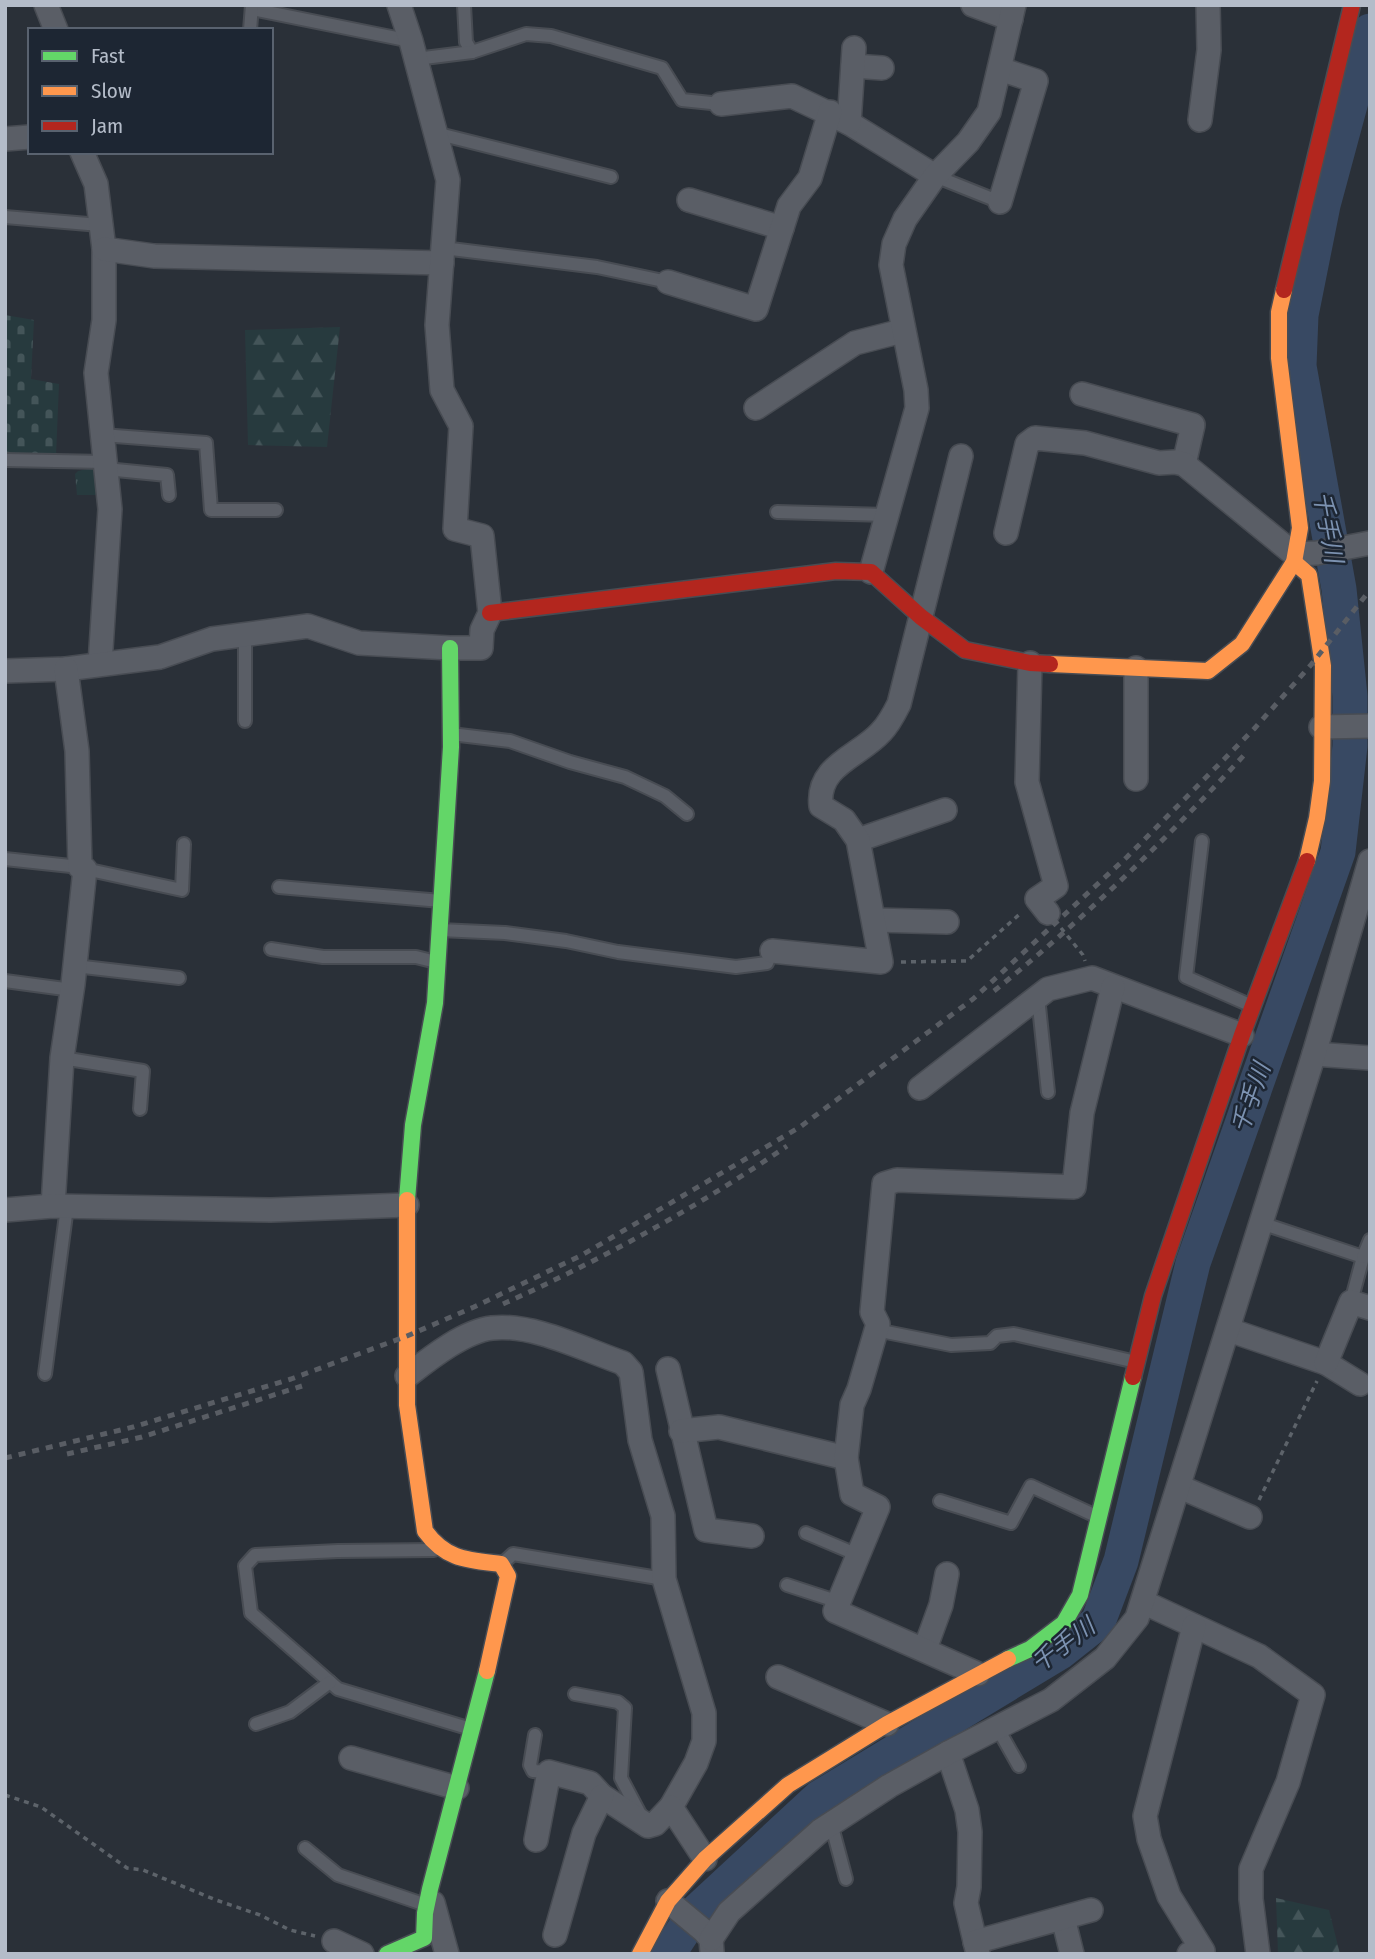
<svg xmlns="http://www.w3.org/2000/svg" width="1375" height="1959" viewBox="0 0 1375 1959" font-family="'Fira Sans Condensed','Noto Sans JP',sans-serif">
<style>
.grass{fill:url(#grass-tufts)}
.forest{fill:url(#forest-firs)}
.cemetery{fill:url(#cemetery-stones)}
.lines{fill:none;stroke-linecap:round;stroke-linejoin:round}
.river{stroke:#384963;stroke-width:35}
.lane-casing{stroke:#484c53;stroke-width:16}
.street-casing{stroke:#484c53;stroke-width:26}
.fast-casing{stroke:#484c53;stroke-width:19}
.slow-casing{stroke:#484c53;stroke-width:19}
.jam-casing{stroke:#484c53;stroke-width:19}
.path{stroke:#5d636a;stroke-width:3.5;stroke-dasharray:5 5;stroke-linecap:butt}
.lane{stroke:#5a5e66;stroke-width:12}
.street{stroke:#5a5e66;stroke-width:23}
.fast{stroke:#63d668;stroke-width:16}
.slow{stroke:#ff974d;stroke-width:16}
.jam{stroke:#b3261e;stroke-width:16}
.rail{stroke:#595d64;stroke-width:5;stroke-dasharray:7 7;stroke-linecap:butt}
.labels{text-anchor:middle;stroke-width:5;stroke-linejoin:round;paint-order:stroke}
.water-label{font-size:24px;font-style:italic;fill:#7c92b1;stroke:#1d2633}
</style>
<defs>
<pattern id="grass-tufts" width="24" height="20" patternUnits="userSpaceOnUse" patternTransform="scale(1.75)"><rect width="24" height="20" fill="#273a3e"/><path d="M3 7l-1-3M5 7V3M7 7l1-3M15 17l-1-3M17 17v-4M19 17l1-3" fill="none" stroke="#445559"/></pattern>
<pattern id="forest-firs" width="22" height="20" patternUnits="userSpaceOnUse" patternTransform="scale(1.75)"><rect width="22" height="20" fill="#273a3e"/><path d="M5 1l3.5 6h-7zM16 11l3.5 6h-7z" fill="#445559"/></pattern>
<pattern id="cemetery-stones" width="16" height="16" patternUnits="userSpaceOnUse" patternTransform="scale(1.75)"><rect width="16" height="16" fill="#273a3e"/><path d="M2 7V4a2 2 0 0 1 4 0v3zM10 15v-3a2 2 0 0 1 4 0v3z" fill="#445559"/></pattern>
</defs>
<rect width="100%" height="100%" fill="#2a3038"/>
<!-- grass -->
<polygon class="grass" points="101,466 103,495 77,495 75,474 78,471"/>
<!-- forest -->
<g class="forest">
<polygon points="340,327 327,447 248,445 245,330"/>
<polygon points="1276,1898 1329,1910 1340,1954 1278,1954"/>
</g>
<!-- cemetery -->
<polygon class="cemetery" points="5,315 34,320 31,379 59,384 56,456 5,455"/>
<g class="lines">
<!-- river -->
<polyline class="river" points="668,1954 695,1913 819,1798 1060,1652 1098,1622 1121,1561 1193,1263 1338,852 1350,746 1350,696 1339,589 1299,366 1301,315 1323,205 1370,31"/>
<defs>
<g id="lane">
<polyline points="464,5 466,42 472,52"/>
<polyline points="252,9 411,41"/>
<polyline points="250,30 252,5"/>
<polyline points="416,59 472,52 526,34 551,36 662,68 682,100 721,104"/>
<polyline points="435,133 611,177"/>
<polyline points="935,176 1000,202"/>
<polyline points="5,217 100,225"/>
<polyline points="443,248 597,267 668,282"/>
<polyline points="102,435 206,443 211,510 276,510"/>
<polyline points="5,460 105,462"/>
<polyline points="106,469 167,475 169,495"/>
<polyline points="777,512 887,515"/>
<polyline points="245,721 245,634"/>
<polyline points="451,734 510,741 570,762 625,777 665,796 687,814"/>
<polyline points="1202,841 1186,977 1252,1006"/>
<polyline points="5,859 80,867"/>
<polyline points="85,869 182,890 184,844"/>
<polyline points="279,887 441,901"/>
<polyline points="440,930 505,933 566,941 618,952 736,967 767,963 772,951"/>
<polyline points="271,949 323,957 416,957 436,962"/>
<polyline points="75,966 179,978"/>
<polyline points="5,981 72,990"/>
<polyline points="1038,997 1048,1092"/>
<polyline points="62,1058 143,1071 140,1109"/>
<polyline points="1261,1223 1363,1257 1351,1302"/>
<polyline points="1363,1257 1370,1240"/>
<polyline points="876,1330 951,1345 990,1343 997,1336 1014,1334 1136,1362"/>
<polyline points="45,1374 67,1207"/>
<polyline points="940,1501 1011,1523 1031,1486 1096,1516"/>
<polyline points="806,1533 858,1555"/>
<polyline points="434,1550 338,1551 255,1555 245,1566 251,1613 338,1689 471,1729"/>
<polyline points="502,1564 513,1554 664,1579"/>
<polyline points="787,1585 839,1602"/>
<polyline points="575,1694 618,1702 625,1708 621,1778 640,1814"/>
<polyline points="256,1724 290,1712 330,1682"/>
<polyline points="997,1727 1019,1766"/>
<polyline points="535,1735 530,1765 533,1771 549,1772"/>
<polyline points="831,1823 846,1879"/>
<polyline points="305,1848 338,1875 426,1905"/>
</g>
<g id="street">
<polyline points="46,5 56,30"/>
<polyline points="973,5 1011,19"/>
<polyline points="853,66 882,68"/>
<polyline points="721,104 792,96 849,123 935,176"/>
<polyline points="1200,120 1209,50 1208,5"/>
<polyline points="849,123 854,48"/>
<polyline points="5,139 30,137"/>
<polyline points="82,152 96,184 104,249 104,320 96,373 110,509 100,664"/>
<polyline points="689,200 782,228"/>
<polyline points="1000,202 1036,81 1000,69"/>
<polyline points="104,249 154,256 442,263"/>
<polyline points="668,282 756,309 789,206 810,178 830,112"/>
<polyline points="1082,394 1193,425 1184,464"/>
<polyline points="756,408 855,343 902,331"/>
<polyline points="1006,533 1027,444 1035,438 1085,443 1159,463 1175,462 1184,464 1294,554 1317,553 1370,543"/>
<polyline points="871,572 917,408 916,390 891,265 894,244 905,219 935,176 968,142 989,112 1014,5"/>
<polyline points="1030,663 1027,782 1056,886 1037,899 1048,913"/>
<polyline points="5,671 66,669 160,657 212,639 308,626 359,643 450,648 481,648 482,630 490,613 482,536 455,529 461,426 442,390 437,325 448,180 411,41 399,5"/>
<polyline points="1321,727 1370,726"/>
<polyline points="1136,779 1136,668"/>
<polyline points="858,840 945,810"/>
<polyline points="875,920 947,922"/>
<path d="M772,951L881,962L858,840L844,820L821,806C816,765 860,756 881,732C889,724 894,714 899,704L961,456"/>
<polyline points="1314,1054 1370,1058"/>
<polyline points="920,1088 1048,989 1092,978 1242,1035"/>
<polyline points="53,1206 62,1058 73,984 85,869 80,867 77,751 66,669"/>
<polyline points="5,1210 53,1206 271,1210 407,1205"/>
<polyline points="1229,1330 1326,1363 1360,1384"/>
<polyline points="1326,1363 1351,1302 1370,1308"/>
<polyline points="668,1369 706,1530 752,1536"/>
<path d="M407,1376C429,1359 464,1331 492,1328C532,1323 585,1350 623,1363L631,1372L640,1440L663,1516L664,1579L704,1713V1741L696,1763L671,1807"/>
<polyline points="681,1431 719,1427 846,1458"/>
<polyline points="1180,1487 1250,1517"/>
<polyline points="1143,1602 1259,1656 1313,1695 1288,1782 1251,1869 1251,1899 1258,1954"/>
<polyline points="925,1649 941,1605 947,1574"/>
<polyline points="978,1674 835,1611 878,1507 852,1494 846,1458 852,1405 859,1389 878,1324 872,1312 884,1184 897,1180 1074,1187 1082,1113 1113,987"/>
<polyline points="778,1677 887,1724"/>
<polyline points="948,1753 967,1810 970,1832 969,1887 966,1903 978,1954"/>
<polyline points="351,1758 457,1788"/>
<polyline points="536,1840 549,1772 590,1783 602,1796 648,1826 655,1824 671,1807 705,1859"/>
<polyline points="668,1901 704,1931 711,1939 712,1952"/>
<polyline points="433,1903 447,1954"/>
<polyline points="1063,1918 1072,1954"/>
<polyline points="555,1935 584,1833 602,1796"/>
<polyline points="711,1939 729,1912 820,1831 889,1786 948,1753 1051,1700 1105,1658 1137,1618 1314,1054 1370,861"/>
<polyline points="334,1941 362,1954"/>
<polyline points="975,1942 1091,1910"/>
<polyline points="1189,1954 1203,1951 1169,1896 1149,1839 1145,1816 1194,1626"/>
</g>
<g id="fast">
<polyline points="407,1200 413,1125 435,1003 451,747 450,648"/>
<polyline points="1008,1659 1030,1649 1064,1623 1080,1595 1133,1377"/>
<polyline points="387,1954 424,1938 425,1913 430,1889 487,1671"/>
</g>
<g id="slow">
<polyline points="1294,562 1309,575 1323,666 1322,781 1317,818 1307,861"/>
<polyline points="1050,664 1208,671 1242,644 1294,562 1300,528 1279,358 1279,312 1284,290"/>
<path d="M407,1200V1405L425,1531C446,1560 468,1560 501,1564L508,1576L487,1671"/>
<polyline points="640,1954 668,1901 705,1859 788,1785 887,1724 1008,1659"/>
</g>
<g id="jam">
<polyline points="1284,290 1352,5"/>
<polyline points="490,613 836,571 871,572 921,617 965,650 1030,663 1050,664"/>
<polyline points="1133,1377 1153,1296 1242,1035 1307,861"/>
</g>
</defs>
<!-- lane casing -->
<use href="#lane" class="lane-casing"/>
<!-- street casing -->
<use href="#street" class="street-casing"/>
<!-- fast casing -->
<use href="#fast" class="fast-casing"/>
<!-- slow casing -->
<use href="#slow" class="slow-casing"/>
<!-- jam casing -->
<use href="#jam" class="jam-casing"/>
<!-- path -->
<g class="path">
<polyline points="1061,928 1083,955 1085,961"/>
<polyline points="901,962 967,961 1022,912"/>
<polyline points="1259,1500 1317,1381"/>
<polyline points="5,1795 41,1807 127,1868 143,1870 216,1900 260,1915 290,1930 315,1936"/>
</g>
<!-- lane -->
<use href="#lane" class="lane"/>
<!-- street -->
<use href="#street" class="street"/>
<!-- fast -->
<use href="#fast" class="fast"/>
<!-- slow -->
<use href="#slow" class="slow"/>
<!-- jam -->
<use href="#jam" class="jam"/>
<!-- rail -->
<g class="rail">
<path d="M994,991C1084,919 1168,838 1246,753"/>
<path d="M503,1304C601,1260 698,1207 787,1146"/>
<polyline points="67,1454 142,1437 302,1386"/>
<polyline points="5,1458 133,1427 291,1379 407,1336 474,1307 582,1255 800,1127 973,999 1127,857 1254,729 1310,666 1370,590"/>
</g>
</g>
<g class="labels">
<!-- water labels -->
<g class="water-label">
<text transform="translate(1328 527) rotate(80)" y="8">千手川</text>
<text transform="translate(1251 1098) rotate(-71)" y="8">千手川</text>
<text transform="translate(1063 1645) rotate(-37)" y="8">千手川</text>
</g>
</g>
<!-- border -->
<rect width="1375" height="1959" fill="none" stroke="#b4bcc9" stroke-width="14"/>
<!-- legend -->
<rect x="28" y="28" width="245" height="126" fill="#1d2633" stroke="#59626f" stroke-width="2"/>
<rect x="42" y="51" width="35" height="10" fill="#63d668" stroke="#59626f" stroke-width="2"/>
<text x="91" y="63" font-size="21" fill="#b4bcc9">Fast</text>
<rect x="42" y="86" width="35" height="10" fill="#ff974d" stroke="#59626f" stroke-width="2"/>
<text x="91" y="98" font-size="21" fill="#b4bcc9">Slow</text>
<rect x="42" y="121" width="35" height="10" fill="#b3261e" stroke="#59626f" stroke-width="2"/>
<text x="91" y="133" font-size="21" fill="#b4bcc9">Jam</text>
</svg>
